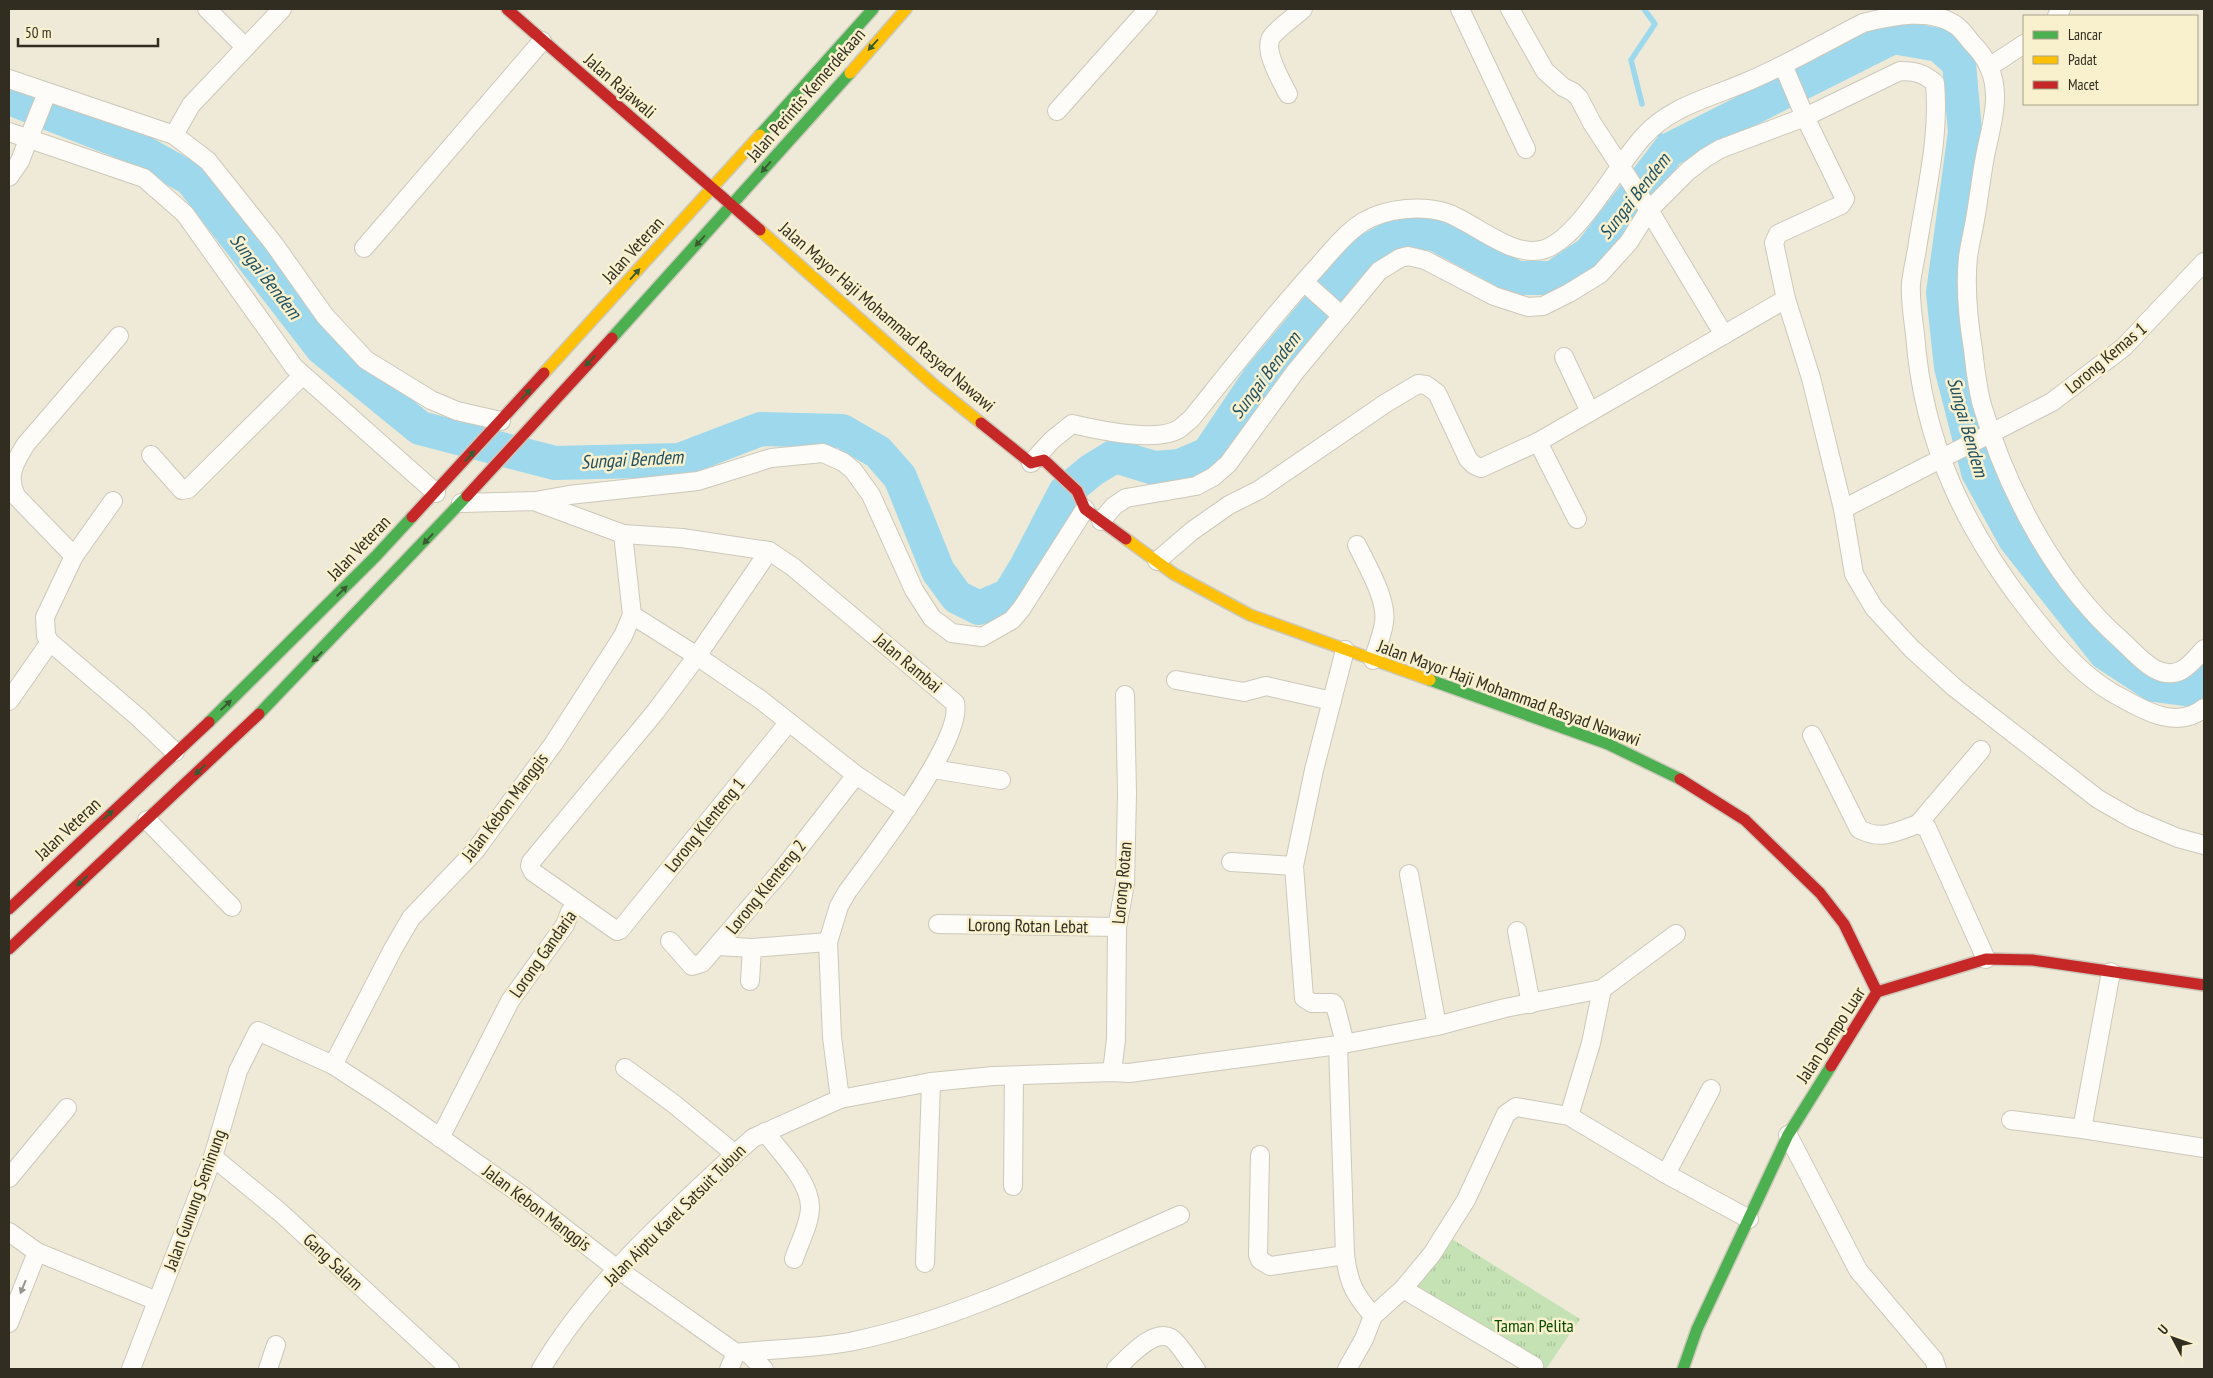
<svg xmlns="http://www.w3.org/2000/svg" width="2213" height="1378" viewBox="0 0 2213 1378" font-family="'PT Sans Narrow',sans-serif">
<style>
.park{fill:url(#park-tufts)}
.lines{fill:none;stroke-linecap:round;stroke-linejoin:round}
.stream{stroke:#9dd8ec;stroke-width:5.5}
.river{stroke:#9dd8ec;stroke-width:34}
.street-casing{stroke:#ccc8ba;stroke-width:20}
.fast-casing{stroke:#ccc8ba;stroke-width:14}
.slow-casing{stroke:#ccc8ba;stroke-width:14}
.jam-casing{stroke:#ccc8ba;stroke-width:14}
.street{stroke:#fdfcf9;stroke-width:18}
.fast{stroke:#4caf50;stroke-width:11}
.slow{stroke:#ffc107;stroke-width:11}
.jam{stroke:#c62828;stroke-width:11}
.oneway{fill:#3a5b31}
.oneway2{fill:#97958d}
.labels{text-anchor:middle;stroke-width:5;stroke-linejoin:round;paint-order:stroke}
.street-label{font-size:18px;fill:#312e21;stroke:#f9f0ce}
.park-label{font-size:18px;fill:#094c00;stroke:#f9f0ce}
.water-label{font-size:19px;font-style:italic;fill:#1e5062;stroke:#f9f0ce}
</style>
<defs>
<pattern id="park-tufts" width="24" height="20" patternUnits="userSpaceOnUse" patternTransform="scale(1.25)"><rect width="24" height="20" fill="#c4e2b4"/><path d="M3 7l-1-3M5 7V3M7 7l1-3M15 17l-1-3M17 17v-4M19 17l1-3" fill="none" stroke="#a9c29a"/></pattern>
</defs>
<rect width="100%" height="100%" fill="#efead8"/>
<!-- park -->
<polygon class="park" points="1452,1239 1580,1319 1546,1369 1412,1285"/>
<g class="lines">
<!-- stream -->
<g class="stream">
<polyline points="1642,104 1631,60 1655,24 1644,9"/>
<polyline points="1660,135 1669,150"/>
</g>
<!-- river -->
<polyline class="river" points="9,98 132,146 191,179 322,348 420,428 555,463 680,460 761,429 842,431 878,452 900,477 938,571 957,597 979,608 1009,595 1026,567 1065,492 1092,470 1115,456 1154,468 1180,466 1208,454 1259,378 1363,253 1397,235 1433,233 1517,278 1553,278 1590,253 1669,150 1893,37 1939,45 1959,63 1965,132 1943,293 1951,367 1978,472 2015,539 2105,653 2154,685 2192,690 2204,677"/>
<defs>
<g id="street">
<polyline points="207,9 245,47"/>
<polyline points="1460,9 1526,149"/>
<polyline points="1510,9 1545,71 1563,87 1573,92 1579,98 1592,123 1649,210 1724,335"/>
<polyline points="2057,16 2061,9"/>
<polyline points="1783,65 1805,117 1845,199 1841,205 1778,234 1774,243 1786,299 1811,378 1843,509 1854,574 1874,608 1912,649 1955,688 2098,799 2133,819 2178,838 2204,845"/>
<polyline points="1989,67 2024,44"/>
<polyline points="9,79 174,135 208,161 274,244 325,316 366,360 431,400 457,411 501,421"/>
<path d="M1288,94C1281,80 1261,48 1273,35C1282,25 1293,18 1303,9"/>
<polyline points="1057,111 1148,9"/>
<polyline points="9,132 144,178 185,214 294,367 436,493"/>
<polyline points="30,135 47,93"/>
<polyline points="174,135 191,105 282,9"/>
<polyline points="9,177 20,161 28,140"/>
<polyline points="364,248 542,41"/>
<polyline points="1304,282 1342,316"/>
<polyline points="1564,357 1590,412"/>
<polyline points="1538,442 1577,519"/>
<polyline points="151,455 182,490 188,489 303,375"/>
<path d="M1031,463L1052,440L1072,424C1098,430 1156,443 1179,429C1183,426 1187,422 1191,419C1233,367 1275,313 1320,264C1333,249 1347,232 1363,222C1386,208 1422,205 1447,213C1475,223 1514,260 1545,249C1580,237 1617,165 1643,137C1669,107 1709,98 1744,83C1785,66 1824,43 1863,23C1891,16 1932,7 1957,26C1962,30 1967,37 1971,42C1978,49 1985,58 1989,67C2003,98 1989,131 1984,162C1981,179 1979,196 1976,214C1974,228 1970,242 1968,257C1965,287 1968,319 1973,349C1975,367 1977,387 1982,405C2006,488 2055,582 2121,640C2137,654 2158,683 2182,670C2191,665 2198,655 2204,649"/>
<polyline points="113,501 74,556 45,617 46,636 50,642 138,717 175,752"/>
<polyline points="535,501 569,495 698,481 771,458 823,453 843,462 853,470 871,495 914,590 932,618 952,633 982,637 1012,620 1022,608 1085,509"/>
<path d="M461,503L534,501L623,534L682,538L769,551L793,567L955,703C964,740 871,859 847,892L839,906L828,942L832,1037L840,1099"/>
<polyline points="1843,509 2052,402 2124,347 2204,262"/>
<path d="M1101,521L1114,506L1126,498L1196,486L1213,477L1228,464L1295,372L1379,271L1400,258L1408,256L1425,260L1494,296L1528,307L1543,306L1569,293L1600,274L1629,242L1649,210L1688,171L1705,158L1720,149L1805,117L1900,71C1915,71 1923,73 1935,83C1940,138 1925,195 1917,249C1915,261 1912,272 1911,284C1910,300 1913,318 1915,334C1923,445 1967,534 2036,620C2057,647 2081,674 2111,692C2138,707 2175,732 2204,708"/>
<path d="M1357,545C1367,566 1388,600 1384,623C1382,635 1377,648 1373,660"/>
<polyline points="769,551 697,656 656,711 531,862 530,866 533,872 617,931 620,930 788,723"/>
<path d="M74,556L16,496C6,475 15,462 26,444L119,336"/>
<polyline points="1157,561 1192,531 1229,505 1259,490 1386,403 1418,384 1426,385 1437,393 1468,459 1474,465 1481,468 1538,442 1786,299"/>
<polyline points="632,615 697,656 761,700 856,775 907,809"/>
<polyline points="1345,650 1314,770 1294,866 1304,998 1312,1003 1333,1003 1335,1005 1345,1043"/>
<polyline points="1176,680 1244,692 1266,686 1332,701"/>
<polyline points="9,701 50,642"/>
<path d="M1812,735L1859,829C1882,841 1895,832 1918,824L1927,828L1986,959"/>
<polyline points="933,769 1001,780"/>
<polyline points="147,820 232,907"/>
<polyline points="1918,824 1981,750"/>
<polyline points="1231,862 1294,866"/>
<polyline points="1409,874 1437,1026"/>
<polyline points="938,924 1117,927"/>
<polyline points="1517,931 1531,1004"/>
<polyline points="670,941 692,966 702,963 782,870 856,775"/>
<polyline points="718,946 752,948 828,942"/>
<polyline points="750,981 752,948"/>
<path d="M1338,1045L1345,1255C1349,1285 1354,1293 1373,1316"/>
<polyline points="333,1065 393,949 411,918 475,851 554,743 623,636 632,615 623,534"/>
<polyline points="625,1068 674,1104 735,1154"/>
<polyline points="1112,1072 1116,1039 1117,927 1125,884 1127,794 1125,695"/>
<polyline points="1569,1116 1591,1043 1602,989 1676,934"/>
<polyline points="2011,1120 2082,1129 2204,1148"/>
<polyline points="2082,1129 2111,972"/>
<path d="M765,1132C780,1152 810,1181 810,1207C810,1224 799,1243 794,1259"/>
<polyline points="1788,1135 1858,1270 1934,1360 1937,1369"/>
<polyline points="440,1138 510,1001 565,925 570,912 578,905"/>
<polyline points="1260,1155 1258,1255 1260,1260 1270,1266 1345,1255"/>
<polyline points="213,1157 281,1213 450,1369"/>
<polyline points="1666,1174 1711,1089"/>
<polyline points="9,1178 67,1108"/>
<polyline points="1013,1186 1014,1076"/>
<polyline points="9,1232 37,1252 157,1301"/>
<polyline points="925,1263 931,1082"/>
<polyline points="1403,1289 1534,1366"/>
<polyline points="9,1323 37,1252"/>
<polyline points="747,1352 764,1369"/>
<polyline points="131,1369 213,1157 238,1071 258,1031 333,1065 384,1098 523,1196 616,1268 736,1353"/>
<polyline points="268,1369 276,1345"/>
<path d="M541,1369C591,1285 664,1220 735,1154L753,1138L840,1099L931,1082L993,1076L1112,1072L1129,1073L1338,1045L1437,1026L1505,1008L1602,989"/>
<path d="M729,1369L736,1353C775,1348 816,1349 854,1341C968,1317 1074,1261 1180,1215"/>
<path d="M1116,1369C1128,1358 1153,1328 1171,1338C1178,1342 1190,1362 1196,1369"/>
<polyline points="1347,1369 1364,1339 1373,1316 1403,1289 1432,1254 1466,1200 1506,1114 1516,1107 1569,1116 1666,1174 1749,1219"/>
</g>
<g id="fast">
<polyline points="760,135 873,9"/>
<polyline points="612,338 850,73"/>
<polyline points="1430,680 1608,744 1680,779"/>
<polyline points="259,714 467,496"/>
<polyline points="209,722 376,556 412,517"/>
<polyline points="1683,1369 1697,1329 1788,1135 1831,1066"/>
</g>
<g id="slow">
<polyline points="850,73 906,9"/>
<polyline points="760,230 935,386 981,423"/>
<polyline points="544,373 760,135"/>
<polyline points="1126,539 1174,574 1250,615 1430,680"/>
</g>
<g id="jam">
<polyline points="507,9 760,230"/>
<polyline points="981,423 1031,463 1044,460 1077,491 1085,509 1126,539"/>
<polyline points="467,496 612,338"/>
<polyline points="412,517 544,373"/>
<polyline points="1680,779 1745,820 1820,893 1844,924 1877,992"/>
<polyline points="9,909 209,722"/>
<polyline points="9,949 259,714"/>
<polyline points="1831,1066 1877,992 1986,959 2032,960 2204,985"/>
</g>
</defs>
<!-- street casing -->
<use href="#street" class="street-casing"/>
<!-- fast casing -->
<use href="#fast" class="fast-casing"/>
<!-- slow casing -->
<use href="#slow" class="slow-casing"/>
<!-- jam casing -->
<use href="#jam" class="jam-casing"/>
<!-- street -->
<use href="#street" class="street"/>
<!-- fast -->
<use href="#fast" class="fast"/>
<!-- slow -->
<use href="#slow" class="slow"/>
<!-- jam -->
<use href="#jam" class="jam"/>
</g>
<!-- one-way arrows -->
<defs><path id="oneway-solid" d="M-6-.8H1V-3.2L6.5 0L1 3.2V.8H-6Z" transform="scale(1.25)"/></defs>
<g class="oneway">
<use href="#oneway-solid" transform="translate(873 45) rotate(132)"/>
<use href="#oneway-solid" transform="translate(766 167) rotate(131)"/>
<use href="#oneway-solid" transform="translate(700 241) rotate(132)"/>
<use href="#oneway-solid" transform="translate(635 274) rotate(-48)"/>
<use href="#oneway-solid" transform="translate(590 361) rotate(133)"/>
<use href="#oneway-solid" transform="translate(526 394) rotate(-48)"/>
<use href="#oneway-solid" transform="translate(470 456) rotate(-47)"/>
<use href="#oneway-solid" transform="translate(428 539) rotate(133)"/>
<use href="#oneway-solid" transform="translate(342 591) rotate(-45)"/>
<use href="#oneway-solid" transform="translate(317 657) rotate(134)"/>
<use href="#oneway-solid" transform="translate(226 705) rotate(-43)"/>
<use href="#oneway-solid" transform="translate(200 770) rotate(137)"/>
<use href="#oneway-solid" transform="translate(108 815) rotate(-43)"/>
<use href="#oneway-solid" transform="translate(82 881) rotate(136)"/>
</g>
<use class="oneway2" href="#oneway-solid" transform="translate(23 1287) rotate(112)"/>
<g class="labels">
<!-- street labels -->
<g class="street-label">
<text transform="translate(620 86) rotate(41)" y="6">Jalan Rajawali</text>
<text transform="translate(806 95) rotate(-49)" y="6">Jalan Perintis Kemerdekaan</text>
<text transform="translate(633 250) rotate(-48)" y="6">Jalan Veteran</text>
<text transform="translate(887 317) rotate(41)" y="6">Jalan Mayor Haji Mohammad Rasyad Nawawi</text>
<text transform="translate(2106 358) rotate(-40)" y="6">Lorong Kemas 1</text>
<text transform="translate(359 548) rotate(-46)" y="6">Jalan Veteran</text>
<text transform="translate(908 663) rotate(40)" y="6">Jalan Rambai</text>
<text transform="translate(1509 693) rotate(20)" y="6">Jalan Mayor Haji Mohammad Rasyad Nawawi</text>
<text transform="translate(505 807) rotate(-53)" y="6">Jalan Kebon Manggis</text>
<text transform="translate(705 825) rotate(-51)" y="6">Lorong Klenteng 1</text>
<text transform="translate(68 829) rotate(-43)" y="6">Jalan Veteran</text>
<text transform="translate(1122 883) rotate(-85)" y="6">Lorong Rotan</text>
<text transform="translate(766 887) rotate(-51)" y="6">Lorong Klenteng 2</text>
<text transform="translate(1028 926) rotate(1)" y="6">Lorong Rotan Lebat</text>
<text transform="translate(543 954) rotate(-55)" y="6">Lorong Gandaria</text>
<text transform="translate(1831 1035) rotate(-57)" y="6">Jalan Dempo Luar</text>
<text transform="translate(195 1200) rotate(-70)" y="6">Jalan Gunung Seminung</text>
<text transform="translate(537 1208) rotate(37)" y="6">Jalan Kebon Manggis</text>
<text transform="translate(675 1215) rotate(-45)" y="6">Jalan Aiptu Karel Satsuit Tubun</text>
<text transform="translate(333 1262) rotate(43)" y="6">Gang Salam</text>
</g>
<!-- park labels -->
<g class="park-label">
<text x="1534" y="1332">Taman Pelita</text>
</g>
<!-- water labels -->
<g class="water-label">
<text transform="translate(1634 196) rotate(-52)" y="7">Sungai Bendem</text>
<text transform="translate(266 276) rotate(52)" y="7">Sungai Bendem</text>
<text transform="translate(1265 375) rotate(-53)" y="7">Sungai Bendem</text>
<text transform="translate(1968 427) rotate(74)" y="7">Sungai Bendem</text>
<text transform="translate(632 459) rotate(-3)" y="7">Sungai Bendem</text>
</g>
</g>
<!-- border -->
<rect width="2213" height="1378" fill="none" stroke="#312e21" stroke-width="20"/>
<!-- legend -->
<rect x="2023" y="15" width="175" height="90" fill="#f9f0ce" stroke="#a9a289"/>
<rect x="2033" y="31" width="25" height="8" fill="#4caf50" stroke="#a9a289"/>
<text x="2068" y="40" font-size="15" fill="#312e21">Lancar</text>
<rect x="2033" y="56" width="25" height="8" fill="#ffc107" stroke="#a9a289"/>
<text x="2068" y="65" font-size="15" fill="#312e21">Padat</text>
<rect x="2033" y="81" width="25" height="8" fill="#c62828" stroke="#a9a289"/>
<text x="2068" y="90" font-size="15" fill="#312e21">Macet</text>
<!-- north arrow -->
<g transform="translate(2173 1338) rotate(311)" stroke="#f9f0ce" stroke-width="4" paint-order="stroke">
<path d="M0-4L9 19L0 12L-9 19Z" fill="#312e21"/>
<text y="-8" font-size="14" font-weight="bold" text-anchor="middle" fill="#312e21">U</text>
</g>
<!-- scale -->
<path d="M18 38v8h140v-8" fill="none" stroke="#312e21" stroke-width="2.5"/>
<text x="25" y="38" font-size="15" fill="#312e21" stroke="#f9f0ce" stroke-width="4" paint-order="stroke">50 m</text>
</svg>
